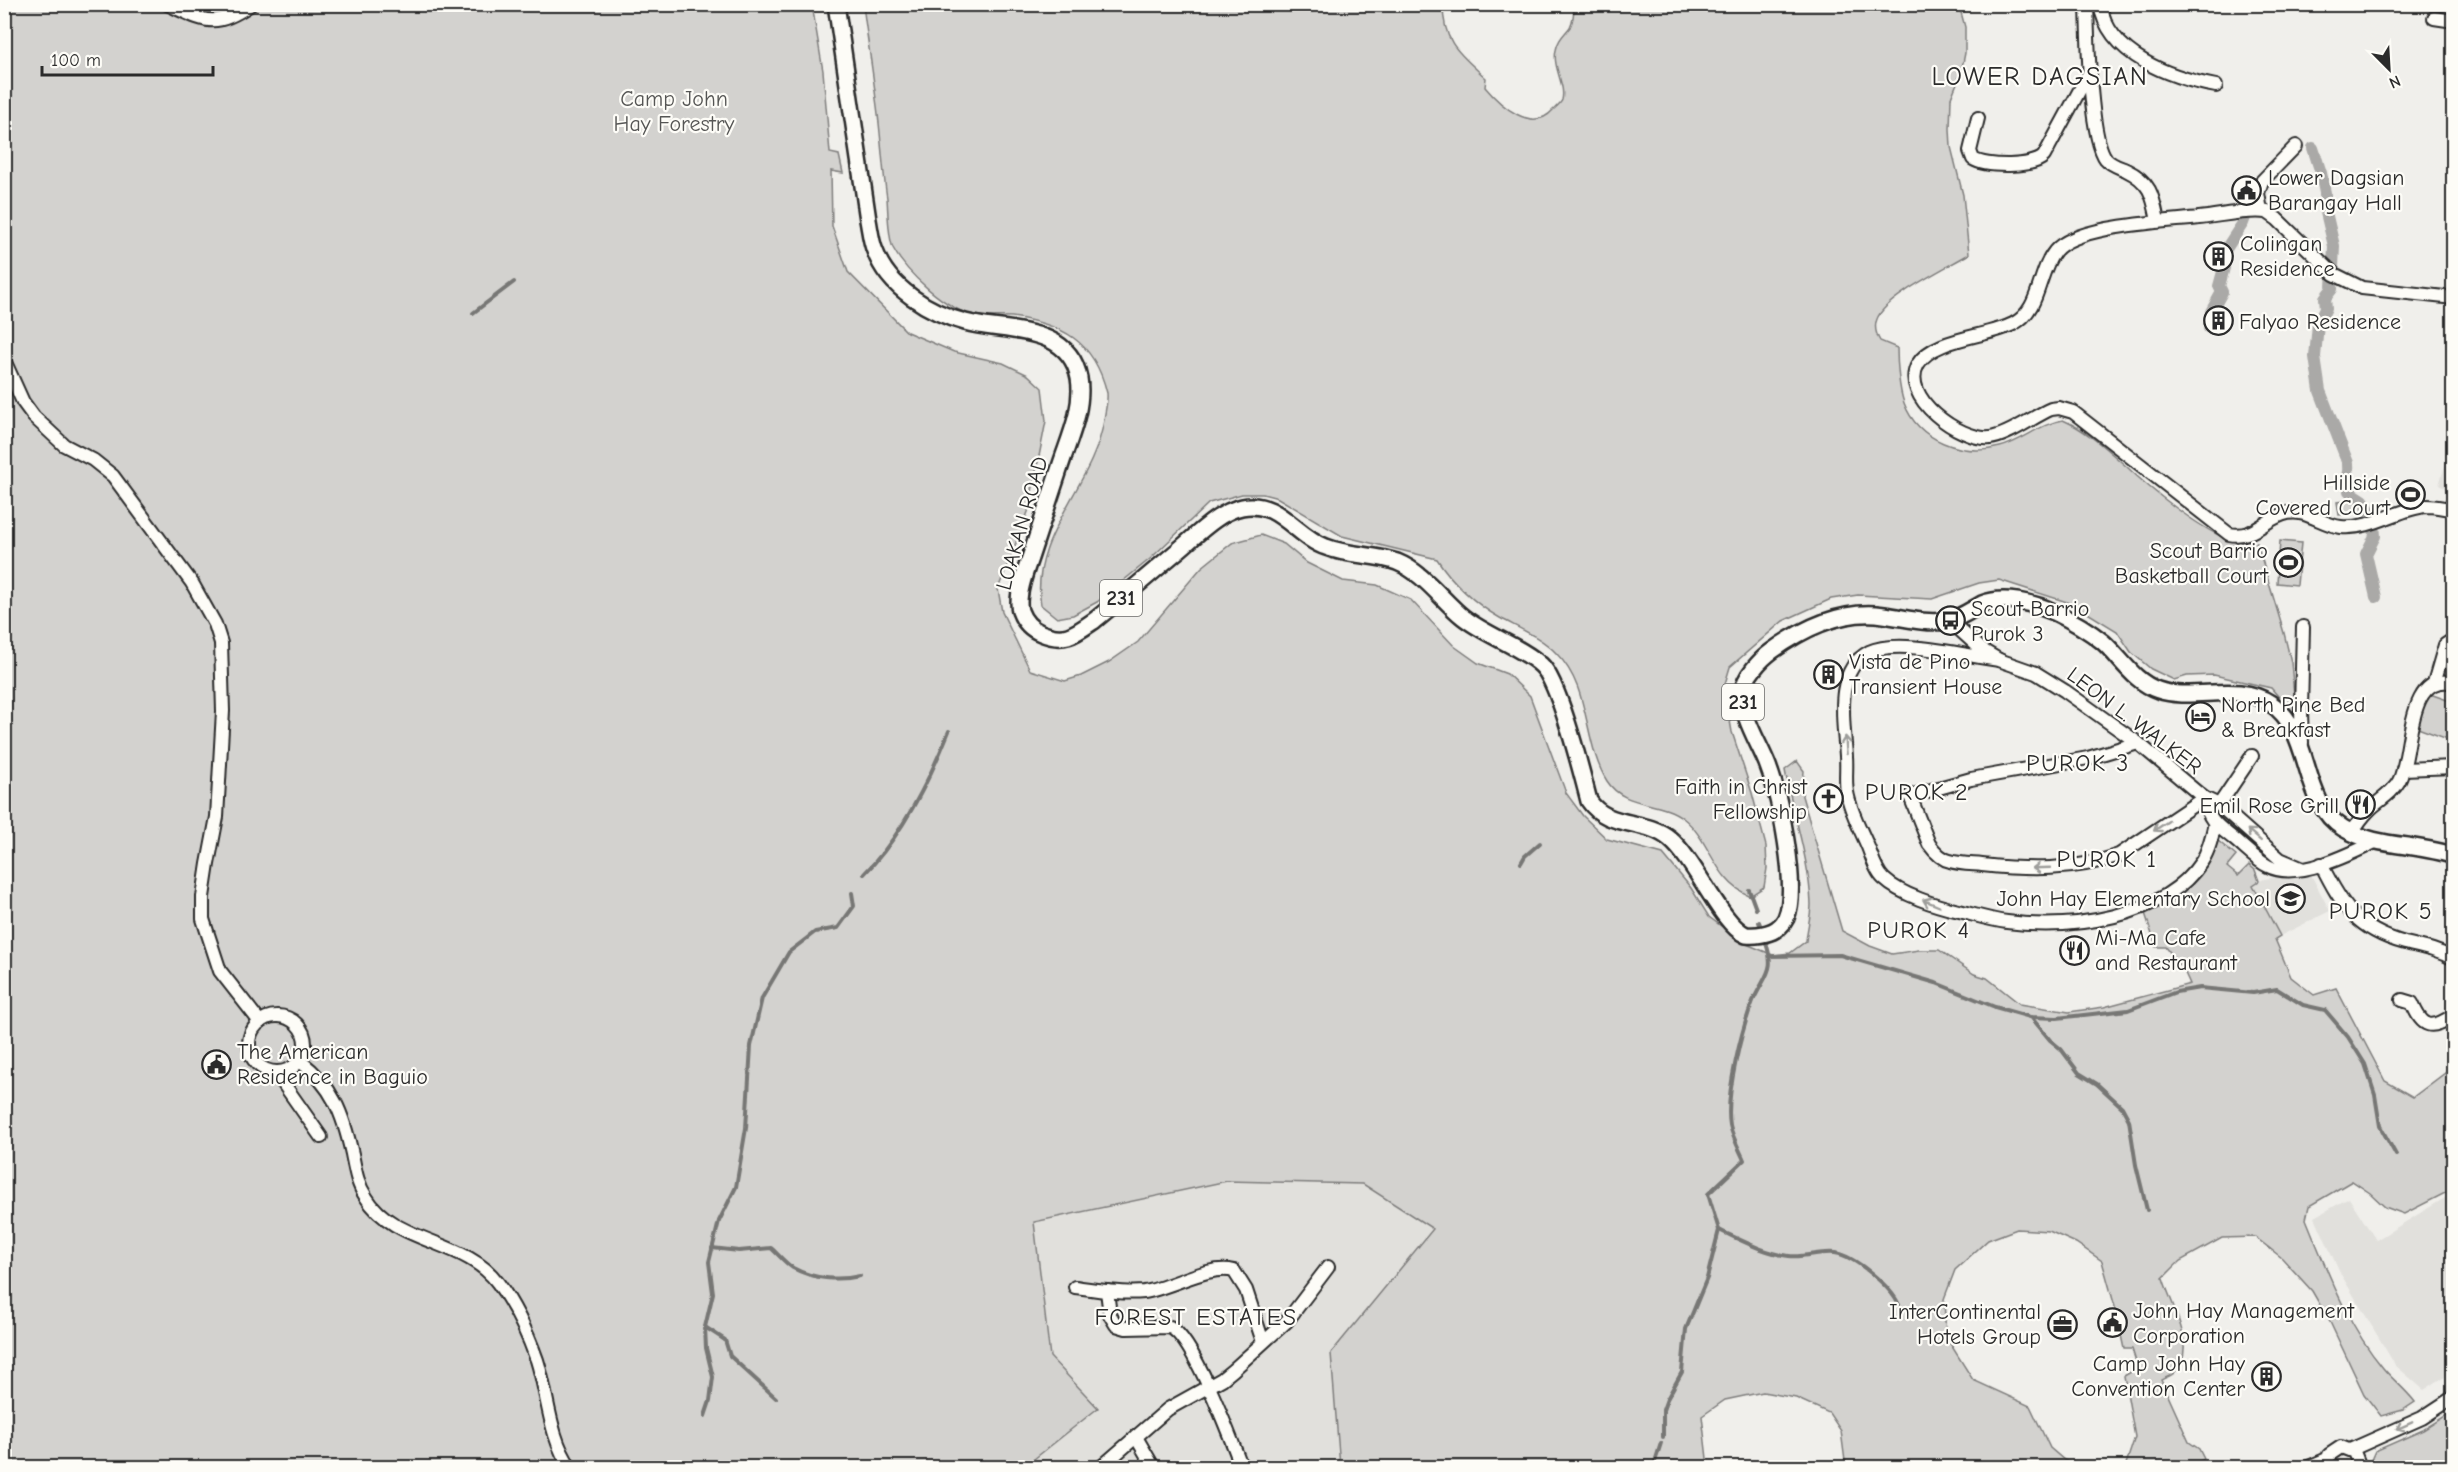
<svg xmlns="http://www.w3.org/2000/svg" width="2458" height="1472" viewBox="0 0 2458 1472" font-family="'Comic Neue',sans-serif">
<style>
.built{fill:#e1e0dc}
.green{fill:#d3d2cf;stroke:#7f7e7d;stroke-width:1.5}
.lines{fill:none;stroke-linecap:round;stroke-linejoin:round}
.stream{stroke:#777775;stroke-width:4}
.canal{stroke:#aaa9a7;stroke-width:12}
.minor-casing{stroke:#2b2b2b;stroke-width:16}
.major-casing{stroke:#2b2b2b;stroke-width:20}
.minor{stroke:#fdfcf7;stroke-width:12}
.major{stroke:#fdfcf7;stroke-width:15}
.oneway{stroke:#9e9e9b}
.labels{text-anchor:middle;stroke-width:4.5;stroke-linejoin:round;paint-order:stroke}
.shield{fill:#fdfcf7;stroke:#6a6a68;stroke-width:1.5}
.shield-label{font-size:21px;font-weight:bold;fill:#2b2b2b}
.park-label{font-size:22px;fill:#555554;stroke:#fdfcf7}
.poi-label{font-size:22px;fill:#2b2b2b;stroke:#fdfcf7;text-anchor:start}
.street-label{font-size:22px;fill:#2b2b2b;stroke:#fdfcf7}
.neighbourhood-label{font-size:24px;letter-spacing:1.5px;fill:#2b2b2b;stroke:#fdfcf7}
.quarter-label{font-size:26px;letter-spacing:1.5px;fill:#2b2b2b;stroke:#fdfcf7}
</style>
<rect width="100%" height="100%" fill="#f0efeb"/>
<filter id="ink" filterUnits="userSpaceOnUse"><feTurbulence type="fractalNoise" baseFrequency=".0167" numOctaves="2"/><feDisplacementMap in="SourceGraphic" scale="12" xChannelSelector="R" yChannelSelector="G"/><feConvolveMatrix kernelMatrix="1 2 1 2 8 2 1 2 1" color-interpolation-filters="sRGB"/></filter>
<g filter="url(#ink)">
<!-- built -->
<g class="built">
<polygon points="2453,445 2453,492 2439,485 2450,449"/>
<polygon points="2310,873 2330,911 2280,936 2253,884 2264,879"/>
<polygon points="1227,1181 1363,1184 1433,1229 1331,1353 1340,1467 1024,1468 1098,1408 1050,1357 1033,1222"/>
<polygon points="2453,1193 2453,1378 2450,1373 2424,1390 2395,1365 2339,1271 2315,1217 2349,1198 2376,1240"/>
</g>
<!-- green -->
<g class="green">
<path d="M5,5H812L823,71L830,153L839,155L843,173L831,171L832,226L848,272L907,332L954,352L1003,363L1028,375L1042,388L1046,421L1028,512L998,589L1002,612L1030,670L1065,681L1081,676L1109,662L1138,642L1201,568L1232,543L1261,535L1284,544L1307,563L1343,581L1377,585L1411,600L1454,646L1478,663L1507,674L1530,696L1566,793L1583,816L1607,839L1663,854L1691,888L1709,917L1744,943L1773,955L1790,953L1806,941C1807,929 1811,916 1811,904C1809,858 1793,815 1785,770L1797,761L1804,771L1802,796L1842,931L1870,946L1892,954L1919,950H1939L1974,974L1987,978L2020,1004L2069,1012L2104,1007L2190,984L2184,971L2166,947H2156L2145,913L2201,870L2211,859L2217,840L2236,856L2227,867L2238,876L2249,865L2255,870L2259,881L2253,885L2280,936L2275,939L2291,977L2314,995L2336,988L2385,1081L2413,1097L2453,1067V1189L2404,1214L2385,1207L2370,1193L2352,1181L2309,1206L2306,1219C2327,1270 2347,1325 2383,1368C2393,1380 2405,1389 2415,1402L2403,1410L2381,1416L2364,1394L2330,1322L2312,1291L2282,1258L2255,1237L2222,1238L2180,1261L2163,1278C2171,1305 2199,1349 2174,1373C2171,1376 2164,1378 2161,1380L2189,1442L2199,1449L2204,1459L2190,1467H2125L2135,1437L2124,1376L2138,1368L2132,1349H2124L2115,1307L2102,1261L2076,1243L2049,1231L2017,1229L1988,1240L1955,1270L1944,1299L1946,1337L1973,1380L2030,1406L2050,1448L2064,1460L2082,1467H1855L1845,1461L1841,1431L1829,1413L1796,1398L1763,1392L1725,1400L1702,1416L1708,1467H1340L1331,1353L1433,1229L1363,1184L1227,1181L1034,1222L1050,1357L1098,1408L1024,1467L5,1468Z"/>
<path d="M863,5H1443C1443,43 1460,54 1486,78L1485,87C1500,105 1532,134 1553,110C1556,107 1561,103 1562,100C1566,85 1552,67 1556,50C1558,39 1564,35 1570,27C1573,21 1574,11 1574,5H1959L1965,27V53L1961,73L1951,98L1950,129L1951,147L1963,195L1969,254C1948,267 1885,297 1877,319C1874,326 1876,334 1880,341L1897,348C1897,363 1899,389 1904,403C1918,441 1963,457 2000,447C2023,441 2039,424 2063,420C2088,431 2107,450 2127,467C2150,489 2196,526 2225,538C2236,542 2246,542 2257,543L2284,633L2291,662L2296,717L2271,688L2214,675L2187,676L2174,680L2151,669L2131,652L2117,631L2073,604L1999,580L1979,583L1932,599L1858,595L1831,599L1783,621L1730,667L1724,687L1732,732L1752,793L1766,846L1767,868L1764,887L1750,896C1713,880 1711,840 1683,818C1660,800 1624,808 1607,781C1583,743 1591,688 1557,654C1541,637 1520,629 1500,618C1475,604 1452,582 1437,559L1342,536L1278,498L1263,494H1242L1209,503L1150,559L1097,602L1073,615L1057,618L1041,605C1029,537 1094,485 1104,420C1105,412 1108,401 1107,393C1094,340 1062,324 1012,317C1000,316 987,318 975,316C946,309 907,274 893,248C888,237 888,211 887,198C882,165 881,132 876,99C872,67 867,36 863,5Z"/>
<polygon points="2358,500 2362,502 2364,512 2339,515 2337,502"/>
<polygon points="2280,541 2301,543 2297,585 2277,583"/>
<polygon points="2427,693 2453,702 2453,741 2415,727"/>
<polygon points="2220,812 2263,850 2262,852 2259,852 2218,817"/>
<polygon points="2453,1411 2453,1467 2375,1467 2371,1460 2375,1451 2423,1430"/>
</g>
<g class="lines">
<!-- stream -->
<g class="stream">
<polyline points="473,313 514,282"/>
<polyline points="1521,863 1525,856 1540,843"/>
<path d="M864,874C902,836 929,781 949,731"/>
<polyline points="1749,890 1756,909"/>
<polyline points="1759,922 1762,930"/>
<polyline points="1771,956 1840,955 1936,983 1995,1007 2030,1017 2057,1018 2128,1010 2176,992 2200,988 2253,993 2277,989 2303,1005 2325,1010 2348,1037 2365,1064 2375,1095 2380,1126 2396,1155"/>
<polyline points="2031,1017 2050,1040 2061,1049 2079,1073 2097,1084 2122,1107 2129,1120 2136,1165 2147,1210"/>
<path d="M1719,1230C1741,1240 1764,1253 1789,1256C1804,1258 1820,1251 1835,1253C1855,1256 1891,1287 1899,1305"/>
<path d="M712,1248L739,1251L771,1248C778,1254 785,1263 793,1268C813,1279 838,1281 860,1276"/>
<polyline points="705,1327 725,1340 730,1356 776,1398"/>
<polyline points="705,1416 710,1401 713,1377 706,1348 705,1327 713,1293 709,1262 719,1221 736,1187 746,1128 751,1046 762,998 789,952 815,932 838,928 854,906 852,893"/>
<path d="M1663,1437V1410L1667,1399L1682,1372L1686,1329L1707,1278L1719,1230L1708,1194L1744,1160C1739,1149 1732,1136 1730,1125C1725,1096 1742,1028 1753,1001C1766,972 1777,972 1764,937"/>
<polyline points="1653,1468 1661,1443"/>
</g>
<!-- canal -->
<g class="canal">
<polyline points="2313,148 2321,173 2325,193 2325,208 2334,246 2332,289 2325,298 2326,308 2318,324 2315,357 2320,391 2348,463 2349,491 2363,500 2372,514"/>
<polyline points="2209,328 2211,312 2222,292 2219,286 2224,268 2221,263 2224,252 2243,223 2258,182"/>
<polyline points="2374,524 2375,536 2366,554 2376,597"/>
</g>
<defs>
<g id="minor">
<path d="M167,4C205,21 214,30 251,4"/>
<path d="M2087,4C2088,35 2089,137 2106,159C2111,165 2119,167 2126,170C2151,182 2153,196 2158,221"/>
<path d="M2100,4C2108,56 2172,78 2216,86"/>
<polyline points="2434,18 2454,21"/>
<path d="M1978,118L1970,151L1973,159C1986,167 2033,168 2044,156L2089,73"/>
<polyline points="2261,211 2258,193 2262,181 2296,146"/>
<path d="M2454,298L2362,288L2334,274L2277,219L2267,212C2246,209 2221,216 2199,218C2166,222 2076,225 2055,251C2037,273 2041,310 2013,324C1988,337 1933,338 1918,364C1899,397 1960,441 1990,438C2008,436 2034,416 2051,409L2059,408L2073,412L2229,534C2256,539 2264,518 2288,513C2306,509 2322,525 2341,527C2371,530 2400,508 2426,506C2435,506 2445,508 2454,510"/>
<polyline points="4,360 23,402 34,417 64,445 93,460 113,476 192,583 215,624 221,643 223,711 217,817 208,864 203,897 203,919 220,971 260,1022"/>
<polyline points="1950,621 1982,650 1999,660 2036,673 2065,691 2138,743 2204,798 2219,805 2280,859 2301,868"/>
<path d="M1999,660C1966,656 1898,638 1869,652C1833,671 1844,723 1846,756C1847,768 1845,781 1847,792C1850,811 1861,830 1868,847C1872,857 1876,872 1884,879C1901,895 1937,906 1959,911C1975,915 1991,920 2007,922C2070,930 2164,919 2202,861C2209,850 2212,837 2215,823"/>
<polyline points="2434,683 2445,645 2454,639"/>
<path d="M2138,743L2088,758L1971,779L1910,796L1929,844C1934,851 1941,859 1950,861C1960,864 1972,864 1982,865C2028,870 2075,871 2119,855L2204,798"/>
<polyline points="2302,743 2301,710 2303,627"/>
<polyline points="2403,769 2454,767"/>
<path d="M2204,798C2209,822 2217,825 2235,840C2246,849 2256,860 2268,866C2297,881 2351,854 2377,841"/>
<polyline points="2219,805 2252,756"/>
<path d="M2352,833C2357,824 2362,817 2369,810C2379,800 2392,794 2399,781C2413,756 2405,670 2454,683"/>
<path d="M2321,864C2342,906 2357,930 2405,943C2422,947 2438,950 2454,959"/>
<path d="M2402,1000L2412,1003C2423,1029 2431,1030 2454,1015"/>
<circle cx="277" cy="1044" r="28"/>
<path d="M300,1061C333,1086 343,1114 352,1154C355,1169 357,1184 366,1197C394,1244 466,1239 498,1283C515,1306 527,1332 537,1360C548,1394 549,1438 571,1468"/>
<polyline points="276,1073 321,1137"/>
<path d="M1075,1287C1097,1290 1122,1294 1144,1292C1171,1288 1209,1264 1234,1271L1246,1290L1263,1342"/>
<path d="M1107,1291L1110,1315L1116,1325L1126,1328L1170,1327C1194,1339 1231,1439 1242,1468"/>
<polyline points="1136,1437 1154,1468"/>
<polyline points="2350,1450 2422,1418 2454,1397"/>
<polyline points="1100,1468 1168,1409 1222,1379 1233,1370 1287,1321 1328,1267"/>
<polyline points="2306,1468 2327,1459"/>
<polyline points="2327,1468 2329,1455 2341,1447 2354,1452 2358,1462 2357,1468"/>
</g>
<path id="major" d="M836,4L868,220C870,230 871,242 875,251C888,288 930,313 965,322C1005,333 1069,324 1079,378C1084,408 1069,439 1060,467C1050,497 1040,527 1030,558C1025,572 1016,596 1020,611C1024,622 1031,629 1041,633C1065,643 1075,634 1095,620C1122,598 1148,576 1175,553C1194,538 1217,512 1242,507C1278,499 1296,537 1326,547C1348,556 1375,554 1397,562C1424,573 1441,599 1463,617C1487,636 1520,646 1541,665C1559,681 1582,774 1589,801C1608,829 1645,818 1670,839C1696,861 1721,924 1746,935C1761,936 1779,933 1786,918C1799,888 1780,798 1768,766C1760,744 1740,716 1743,691C1744,677 1761,659 1772,651C1804,628 1844,609 1884,615C1906,618 1924,624 1946,621C1959,619 1971,610 1982,604C2003,595 2034,603 2054,612C2071,620 2088,630 2103,642C2121,658 2134,682 2158,690C2193,702 2237,681 2270,703C2314,731 2299,801 2343,828C2376,848 2418,843 2454,856"/>
</defs>
<!-- minor casing -->
<use href="#minor" class="minor-casing"/>
<!-- major casing -->
<use href="#major" class="major-casing"/>
<!-- minor -->
<use href="#minor" class="minor"/>
<!-- major -->
<use href="#major" class="major"/>
</g>
<!-- one-way arrows -->
<defs><path id="oneway-shaft" d="M-6 0H5M1.5-3L5.5 0L1.5 3" fill="none" stroke-width="1.6" stroke-linecap="round" stroke-linejoin="round" transform="scale(1.5)"/></defs>
<g class="oneway">
<use href="#oneway-shaft" transform="translate(1846 745) rotate(-94)"/>
<use href="#oneway-shaft" transform="translate(2161 826) rotate(146)"/>
<use href="#oneway-shaft" transform="translate(2254 835) rotate(-139)"/>
<use href="#oneway-shaft" transform="translate(2041 868) rotate(178)"/>
<use href="#oneway-shaft" transform="translate(1931 903) rotate(-157)"/>
<use href="#oneway-shaft" transform="translate(2404 1426) rotate(156)"/>
</g>
</g>
<!-- icons -->
<defs>
<symbol id="civic-ring" viewBox="-11 -11 22 22"><circle r="9.5" fill="#fdfcf7" stroke="#2b2b2b" stroke-width="1.5"/><path d="M-.6-6.5H3V-4.5H.6V-3L4-1V1h2V6H-6V1h2V-1L-.6-3ZM-1.2 2.5V6h2.4V2.5Z" fill="#2b2b2b"/></symbol>
<symbol id="building-ring" viewBox="-11 -11 22 22"><circle r="9.5" fill="#fdfcf7" stroke="#2b2b2b" stroke-width="1.5"/><path d="M-4-6H4V6H1V3H-1V6H-4ZM-2.5-4.3h1.7v1.8h-1.7ZM.8-4.3h1.7v1.8H.8ZM-2.5-1h1.7V.8h-1.7ZM.8-1h1.7V.8H.8Z" fill="#2b2b2b"/></symbol>
<symbol id="stadium-ring" viewBox="-11 -11 22 22"><circle r="9.5" fill="#fdfcf7" stroke="#2b2b2b" stroke-width="1.5"/><path d="M0-5a6.5 5 0 1 0 0 10a6.5 5 0 1 0 0-10ZM-3.5-1.8h7v3.6h-7Z" fill="#2b2b2b"/></symbol>
<symbol id="bus-ring" viewBox="-11 -11 22 22"><circle r="9.5" fill="#fdfcf7" stroke="#2b2b2b" stroke-width="1.5"/><path d="M-5-6H5V4H4V6H2V4H-2V6H-4V4H-5ZM-3.5-4V0h7V-4ZM-3.5 1.2v1.5H-2V1.2ZM2 1.2v1.5H3.5V1.2Z" fill="#2b2b2b"/></symbol>
<symbol id="hotel-ring" viewBox="-11 -11 22 22"><circle r="9.5" fill="#fdfcf7" stroke="#2b2b2b" stroke-width="1.5"/><path d="M-6-4.5h1.5V1H6V5H4.5V3h-9V5H-6ZM-4 0a1.8 1.8 0 1 1 3.6 0ZM.5 0V-2.5h3Q6-2.5 6 0Z" fill="#2b2b2b"/></symbol>
<symbol id="church-ring" viewBox="-11 -11 22 22"><circle r="9.5" fill="#fdfcf7" stroke="#2b2b2b" stroke-width="1.5"/><path d="M-1.2-6h2.4v3.5h3.3v2.4h-3.3V6h-2.4V-.1h-3.3v-2.4h3.3Z" fill="#2b2b2b"/></symbol>
<symbol id="restaurant-ring" viewBox="-11 -11 22 22"><circle r="9.5" fill="#fdfcf7" stroke="#2b2b2b" stroke-width="1.5"/><path d="M-5-6h1v4h1v-4h1v4h1v-4h1v5L-1.5 .5V6h-2V.5L-5-1ZM5-6V6H3V1.5H1.5Q1.5-4 5-6Z" fill="#2b2b2b"/></symbol>
<symbol id="school-ring" viewBox="-11 -11 22 22"><circle r="9.5" fill="#fdfcf7" stroke="#2b2b2b" stroke-width="1.5"/><path d="M0-5L7-2L0 1L-7-2ZM-4 1L0 2.5L4 1V4Q0 6-4 4Z" fill="#2b2b2b"/></symbol>
<symbol id="office-ring" viewBox="-11 -11 22 22"><circle r="9.5" fill="#fdfcf7" stroke="#2b2b2b" stroke-width="1.5"/><path d="M-6-3h4V-5.5h4V-3h4V5H-6ZM-1-4.5V-3h2v-1.5ZM-6 0V1H6V0Z" fill="#2b2b2b"/></symbol>
</defs>
<g fill-rule="evenodd">
<use href="#civic-ring" x="2230" y="174" width="33" height="33"/>
<use href="#building-ring" x="2202" y="240" width="33" height="33"/>
<use href="#building-ring" x="2202" y="304" width="33" height="33"/>
<use href="#stadium-ring" x="2394" y="478" width="33" height="33"/>
<use href="#stadium-ring" x="2272" y="546" width="33" height="33"/>
<use href="#bus-ring" x="1934" y="604" width="33" height="33"/>
<use href="#building-ring" x="1812" y="658" width="33" height="33"/>
<use href="#hotel-ring" x="2184" y="700" width="33" height="33"/>
<use href="#church-ring" x="1812" y="782" width="33" height="33"/>
<use href="#restaurant-ring" x="2344" y="788" width="33" height="33"/>
<use href="#school-ring" x="2274" y="882" width="33" height="33"/>
<use href="#restaurant-ring" x="2058" y="934" width="33" height="33"/>
<use href="#civic-ring" x="200" y="1048" width="33" height="33"/>
<use href="#civic-ring" x="2096" y="1306" width="33" height="33"/>
<use href="#office-ring" x="2046" y="1308" width="33" height="33"/>
<use href="#building-ring" x="2250" y="1360" width="33" height="33"/>
</g>
<g class="labels">
<!-- shield labels -->
<g class="shield">
<rect x="1100" y="580" width="42" height="36" rx="4.5"/>
<rect x="1722" y="684" width="42" height="36" rx="4.5"/>
</g>
<g class="shield-label">
<text x="1121" y="605">231</text>
<text x="1743" y="709">231</text>
</g>
<!-- park labels -->
<g class="park-label">
<text x="674" y="106">Camp John<tspan x="674" dy="25">Hay Forestry</tspan></text>
</g>
<!-- poi labels -->
<g class="poi-label">
<text x="2268" y="185">Lower Dagsian<tspan x="2268" dy="25">Barangay Hall</tspan></text>
<text x="2240" y="251">Colingan<tspan x="2240" dy="25">Residence</tspan></text>
<text x="2239" y="329">Falyao Residence</text>
<text x="2390" y="490" text-anchor="end">Hillside<tspan x="2390" dy="25">Covered Court</tspan></text>
<text x="2268" y="558" text-anchor="end">Scout Barrio<tspan x="2268" dy="25">Basketball Court</tspan></text>
<text x="1971" y="616">Scout Barrio<tspan x="1971" dy="25">Purok 3</tspan></text>
<text x="1849" y="669">Vista de Pino<tspan x="1849" dy="25">Transient House</tspan></text>
<text x="2221" y="712">North Pine Bed<tspan x="2221" dy="25">&amp; Breakfast</tspan></text>
<text x="1807" y="794" text-anchor="end">Faith in Christ<tspan x="1807" dy="25">Fellowship</tspan></text>
<text x="2339" y="813" text-anchor="end">Emil Rose Grill</text>
<text x="2270" y="906" text-anchor="end">John Hay Elementary School</text>
<text x="2095" y="945">Mi-Ma Cafe<tspan x="2095" dy="25">and Restaurant</tspan></text>
<text x="237" y="1059">The American<tspan x="237" dy="25">Residence in Baguio</tspan></text>
<text x="2133" y="1318">John Hay Management<tspan x="2133" dy="25">Corporation</tspan></text>
<text x="2041" y="1319" text-anchor="end">InterContinental<tspan x="2041" dy="25">Hotels Group</tspan></text>
<text x="2245" y="1371" text-anchor="end">Camp John Hay<tspan x="2245" dy="25">Convention Center</tspan></text>
</g>
<!-- street labels -->
<g class="street-label">
<text transform="translate(1021 523) rotate(-74)" y="8">LOAKAN ROAD</text>
<text transform="translate(2135 720) rotate(37)" y="8">LEON L. WALKER</text>
</g>
<!-- neighbourhood labels -->
<g class="neighbourhood-label">
<text x="2078" y="771">PUROK 3</text>
<text x="1917" y="800">PUROK 2</text>
<text x="2107" y="867">PUROK 1</text>
<text x="2381" y="919">PUROK 5</text>
<text x="1919" y="938">PUROK 4</text>
<text x="1196" y="1325">FOREST ESTATES</text>
</g>
<!-- quarter labels -->
<g class="quarter-label">
<text x="2040" y="85">LOWER DAGSIAN</text>
</g>
</g>
<!-- margin -->
<rect width="2458" height="1472" fill="none" stroke="#fdfcf7" stroke-width="24"/>
<rect x="12" y="12" width="2434" height="1448" fill="none" stroke="#2b2b2b" stroke-width="2" filter="url(#ink)"/>
<!-- north arrow -->
<g transform="translate(2389 69) rotate(156)" stroke="#fdfcf7" stroke-width="4.5" paint-order="stroke">
<path d="M0-4.5L10 22L0 15L-10 22Z" fill="#2b2b2b"/>
<text y="-9" font-size="16" font-weight="bold" text-anchor="middle" fill="#2b2b2b">N</text>
</g>
<!-- scale -->
<path d="M42 66v9h171v-9" fill="none" stroke="#2b2b2b" stroke-width="3"/>
<text x="51" y="66" font-size="18" fill="#2b2b2b" stroke="#fdfcf7" stroke-width="4.5" paint-order="stroke">100 m</text>
</svg>
